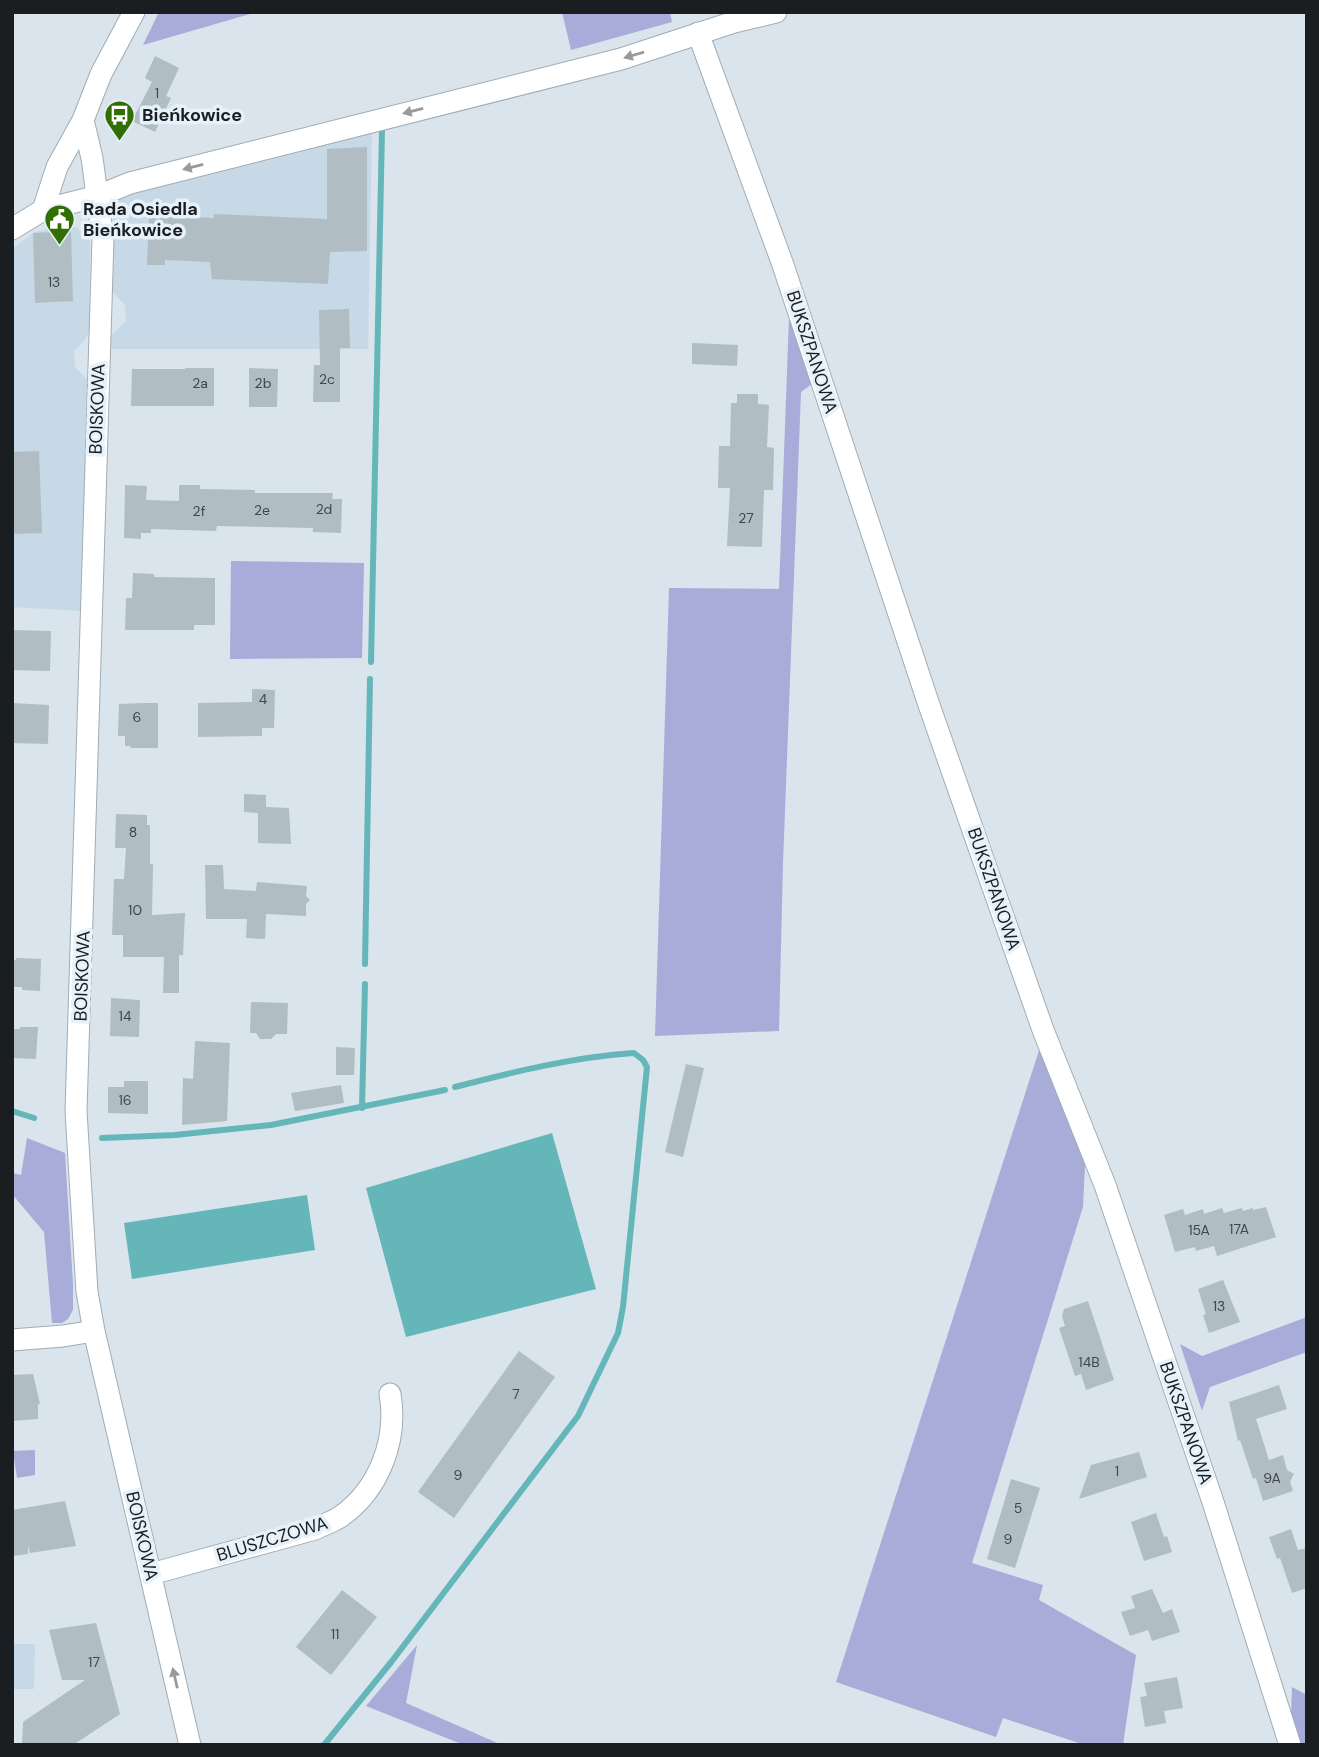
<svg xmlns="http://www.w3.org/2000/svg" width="1319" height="1757" viewBox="0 0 1319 1757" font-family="'DM Sans',sans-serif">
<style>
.built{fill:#c7d9e6}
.green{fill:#a8acd9}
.water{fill:#65b6b9}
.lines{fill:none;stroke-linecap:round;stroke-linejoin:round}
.stream{stroke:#65b6b9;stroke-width:6}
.building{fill:#b0bdc2}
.minor-casing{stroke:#a1acb4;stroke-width:23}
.minor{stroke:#fff;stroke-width:21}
.oneway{fill:#989a9b}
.labels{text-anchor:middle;stroke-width:7;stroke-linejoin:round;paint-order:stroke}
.number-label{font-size:14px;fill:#404649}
.poi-label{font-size:18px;font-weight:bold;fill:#1a1e21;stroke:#e6f1f9;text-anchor:start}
.street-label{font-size:18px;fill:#1a1e21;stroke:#e6f1f9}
</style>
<rect width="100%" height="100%" fill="#d9e4ec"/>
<!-- built -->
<g class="built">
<polygon points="372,130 368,349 110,349 110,337 126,321 125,305 111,290 113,209 118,197"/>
<polygon points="68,223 89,236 90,244 89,331 85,340 74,351 75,367 91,383 83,611 12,607 12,249 33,233"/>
<polygon points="12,1644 35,1644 34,1689 12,1689"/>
</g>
<!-- green -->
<g class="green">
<polygon points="159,12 257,12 143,45"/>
<polygon points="562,12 670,12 672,22 571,50"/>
<polygon points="789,317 812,384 801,392 783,863 779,1031 655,1036 669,588 779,589"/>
<polygon points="231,561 364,563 362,658 230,659"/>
<polygon points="1042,1041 1085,1165 1083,1207 972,1563 1043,1585 1039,1600 1136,1655 1123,1745 1085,1745 1003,1718 996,1737 836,1682"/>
<polygon points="27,1138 65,1153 73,1284 73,1310 68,1319 62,1323 52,1323 44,1232 12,1194 12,1173 21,1175"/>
<polygon points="1307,1317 1307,1352 1210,1387 1202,1411 1180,1344 1202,1356"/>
<polygon points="35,1450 35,1475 17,1478 13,1451"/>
<polygon points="417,1645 406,1703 502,1745 464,1745 366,1706"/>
<polygon points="1292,1687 1307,1695 1307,1745 1300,1745 1291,1716"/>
</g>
<!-- water -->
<g class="water">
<polygon points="552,1133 596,1289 406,1337 366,1188"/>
<polygon points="307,1195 315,1250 132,1279 124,1223"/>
</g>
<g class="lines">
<!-- stream -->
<g class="stream">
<polyline points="371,662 382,130"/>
<polyline points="365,964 370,679"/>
<polyline points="362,1108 365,984"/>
<polyline points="12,1111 34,1118"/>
<polyline points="102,1138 175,1135 271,1125 445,1090"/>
<path d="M324,1745L392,1661L578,1416L618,1333L623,1307L647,1067L643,1060L634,1053C573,1057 513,1072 455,1087"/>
</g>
</g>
<!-- building -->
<g class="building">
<polygon points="155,56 179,68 166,96 171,98 155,132 132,121 152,82 145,78"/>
<polygon points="367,147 367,251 330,252 328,284 212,279 210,262 165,260 165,265 147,265 149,215 214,218 214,214 327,219 327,149"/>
<polygon points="71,231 73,301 35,303 33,233"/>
<polygon points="349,309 350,348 340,348 340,402 313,402 314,365 320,365 319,310"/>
<polygon points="692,343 738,345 737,366 692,364"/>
<polygon points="185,368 214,368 214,406 131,406 132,369 185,369"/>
<polygon points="249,368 278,369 277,407 249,407"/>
<polygon points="737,394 758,394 758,404 769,405 767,447 774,448 773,490 764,490 762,547 727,546 730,488 718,488 719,446 730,446 731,403 737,403"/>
<polygon points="39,451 42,533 12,534 12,452"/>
<polygon points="125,485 147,486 146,500 179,501 179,485 200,485 200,489 255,490 255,493 333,493 332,499 342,499 341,533 313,532 313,528 217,526 216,531 151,529 151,533 141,533 141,539 124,538"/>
<polygon points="133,573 154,574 154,577 215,578 215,625 194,625 194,630 125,630 126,598 132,598"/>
<polygon points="12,630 51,631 50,671 12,670"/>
<polygon points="252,689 275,690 274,728 262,728 262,736 198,737 198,703 252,702"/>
<polygon points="12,703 49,705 48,744 12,743"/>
<polygon points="144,703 158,703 158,748 130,748 131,746 125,746 125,736 118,736 119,704"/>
<polygon points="244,794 266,795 266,807 289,808 291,844 258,843 258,813 244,812"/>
<polygon points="116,814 147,815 147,825 150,825 150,864 153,864 152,915 185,913 183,955 179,955 179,993 163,993 164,957 123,957 123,935 112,935 114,879 124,879 126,848 115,848"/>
<polygon points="205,865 223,865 224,889 256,891 257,882 307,886 306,896 310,900 306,904 306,916 266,914 265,939 246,938 247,919 206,919"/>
<polygon points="16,958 41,959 40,991 22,990 22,987 12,987 12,960 16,960"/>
<polygon points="111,998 140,1000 139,1037 110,1036"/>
<polygon points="251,1002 288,1003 287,1034 276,1034 271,1039 260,1039 256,1033 250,1033"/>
<polygon points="20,1027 38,1027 36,1059 12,1058 12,1029 20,1029"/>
<polygon points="195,1041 230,1043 227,1121 182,1125 183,1078 193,1079"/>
<polygon points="336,1047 355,1048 354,1075 336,1075"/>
<polygon points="686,1064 704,1068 683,1157 665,1152"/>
<polygon points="124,1081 148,1081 148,1114 108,1113 108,1087 124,1087"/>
<polygon points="341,1085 344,1103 295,1111 291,1093"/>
<polygon points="1266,1207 1276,1237 1217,1256 1214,1246 1196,1251 1195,1247 1175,1252 1164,1215 1183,1209 1185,1215 1203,1209 1204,1214 1222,1208 1224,1213 1242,1208 1243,1211 1253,1208 1253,1210"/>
<polygon points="1223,1280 1240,1322 1209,1333 1203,1315 1206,1314 1198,1289"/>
<polygon points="1088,1301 1114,1380 1086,1390 1081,1374 1075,1376 1059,1328 1065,1326 1062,1316 1064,1309"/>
<polygon points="519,1351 555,1377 454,1518 418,1492"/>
<polygon points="33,1374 40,1404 38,1404 38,1419 12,1421 12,1375"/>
<polygon points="1279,1385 1287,1409 1256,1419 1269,1460 1283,1455 1287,1470 1294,1474 1290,1482 1293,1491 1263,1501 1256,1478 1253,1479 1240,1440 1238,1441 1229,1402"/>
<polygon points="1139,1452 1147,1477 1079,1499 1091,1465"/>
<polygon points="1011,1479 1040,1488 1015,1568 987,1559"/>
<polygon points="65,1501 76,1546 30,1553 28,1546 28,1554 12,1556 12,1510"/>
<polygon points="1156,1513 1164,1537 1167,1536 1172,1552 1144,1561 1131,1522"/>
<polygon points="1291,1529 1298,1550 1307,1548 1307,1588 1292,1593 1280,1558 1277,1559 1269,1537"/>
<polygon points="1152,1589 1163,1613 1172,1609 1180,1632 1152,1641 1148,1630 1130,1636 1121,1612 1135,1608 1131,1596"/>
<polygon points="342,1590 377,1617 331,1675 296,1647"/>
<polygon points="96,1623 120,1714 73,1745 22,1745 23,1722 85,1680 62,1680 49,1630"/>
<polygon points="1177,1677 1183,1708 1164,1711 1166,1723 1145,1727 1140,1697 1147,1696 1144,1683"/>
</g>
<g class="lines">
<defs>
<g id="minor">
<polyline points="698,33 783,265 929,705 1043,1030 1105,1185 1213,1502 1290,1745"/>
<polyline points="83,120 92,158 103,239 76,1111 87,1292 94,1331 190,1745"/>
<polyline points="43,210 98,196 130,183 621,59 734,22 776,12"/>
<polyline points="12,229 43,210 57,167 83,120 101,74 134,12"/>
<polyline points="12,1340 63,1336 94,1331"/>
<path d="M151,1574L315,1529C323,1525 332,1522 340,1517C379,1490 398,1440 390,1394"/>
</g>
</defs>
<!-- minor casing -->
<use href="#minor" class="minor-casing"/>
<!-- minor -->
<use href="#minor" class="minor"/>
</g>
<!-- one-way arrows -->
<defs><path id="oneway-solid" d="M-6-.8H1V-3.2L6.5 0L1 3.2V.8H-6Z" transform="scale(1.75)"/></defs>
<g class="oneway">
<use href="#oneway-solid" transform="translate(634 55) rotate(164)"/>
<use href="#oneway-solid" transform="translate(413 111) rotate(166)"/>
<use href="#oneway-solid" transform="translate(193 167) rotate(166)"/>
<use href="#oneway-solid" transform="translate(175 1678) rotate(-103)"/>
</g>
<!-- icons -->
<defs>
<symbol id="bus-pin" viewBox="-11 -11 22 30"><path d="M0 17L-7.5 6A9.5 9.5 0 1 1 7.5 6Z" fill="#306f03" stroke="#e6f1f9"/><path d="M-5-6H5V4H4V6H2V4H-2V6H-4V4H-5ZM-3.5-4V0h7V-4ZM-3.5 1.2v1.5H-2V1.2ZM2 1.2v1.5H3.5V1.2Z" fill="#fff"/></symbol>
<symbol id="civic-pin" viewBox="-11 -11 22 30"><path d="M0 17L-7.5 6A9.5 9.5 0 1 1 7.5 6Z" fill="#306f03" stroke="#e6f1f9"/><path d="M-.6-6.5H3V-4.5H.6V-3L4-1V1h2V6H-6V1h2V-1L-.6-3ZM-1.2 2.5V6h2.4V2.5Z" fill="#fff"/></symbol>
</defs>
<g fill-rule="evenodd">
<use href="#bus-pin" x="102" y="98" width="35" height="47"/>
<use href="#civic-pin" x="42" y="202" width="35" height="47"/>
</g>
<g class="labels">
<!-- number labels -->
<g class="number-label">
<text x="157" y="98">1</text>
<text x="54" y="287">13</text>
<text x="327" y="384">2c</text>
<text x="200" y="388">2a</text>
<text x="263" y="388">2b</text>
<text x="324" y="514">2d</text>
<text x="262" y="515">2e</text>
<text x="199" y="516">2f</text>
<text x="746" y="523">27</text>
<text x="263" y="704">4</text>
<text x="137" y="722">6</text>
<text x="133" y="837">8</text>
<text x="135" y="915">10</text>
<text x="125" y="1021">14</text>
<text x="125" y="1105">16</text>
<text x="1239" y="1234">17A</text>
<text x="1199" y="1235">15A</text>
<text x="1219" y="1311">13</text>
<text x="1089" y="1367">14B</text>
<text x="516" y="1399">7</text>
<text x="1117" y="1476">1</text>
<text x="458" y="1480">9</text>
<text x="1272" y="1483">9A</text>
<text x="1018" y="1513">5</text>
<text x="1008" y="1544">9</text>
<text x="335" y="1639">11</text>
<text x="94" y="1667">17</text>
</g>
<!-- poi labels -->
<g class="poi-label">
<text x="142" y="121">Bieńkowice</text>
<text x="83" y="215">Rada Osiedla<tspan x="83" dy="21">Bieńkowice</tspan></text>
</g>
<!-- street labels -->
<g class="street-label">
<text transform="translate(812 352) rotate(72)" y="6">BUKSZPANOWA</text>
<text transform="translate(97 409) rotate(-88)" y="6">BOISKOWA</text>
<text transform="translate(994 889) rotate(71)" y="6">BUKSZPANOWA</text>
<text transform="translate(82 976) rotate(-88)" y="6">BOISKOWA</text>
<text transform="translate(1186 1423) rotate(71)" y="6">BUKSZPANOWA</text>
<text transform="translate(142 1536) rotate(77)" y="6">BOISKOWA</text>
<text transform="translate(272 1539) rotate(-17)" y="6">BLUSZCZOWA</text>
</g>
</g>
<!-- border -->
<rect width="1319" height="1757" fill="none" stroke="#1a1e21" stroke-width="28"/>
</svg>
